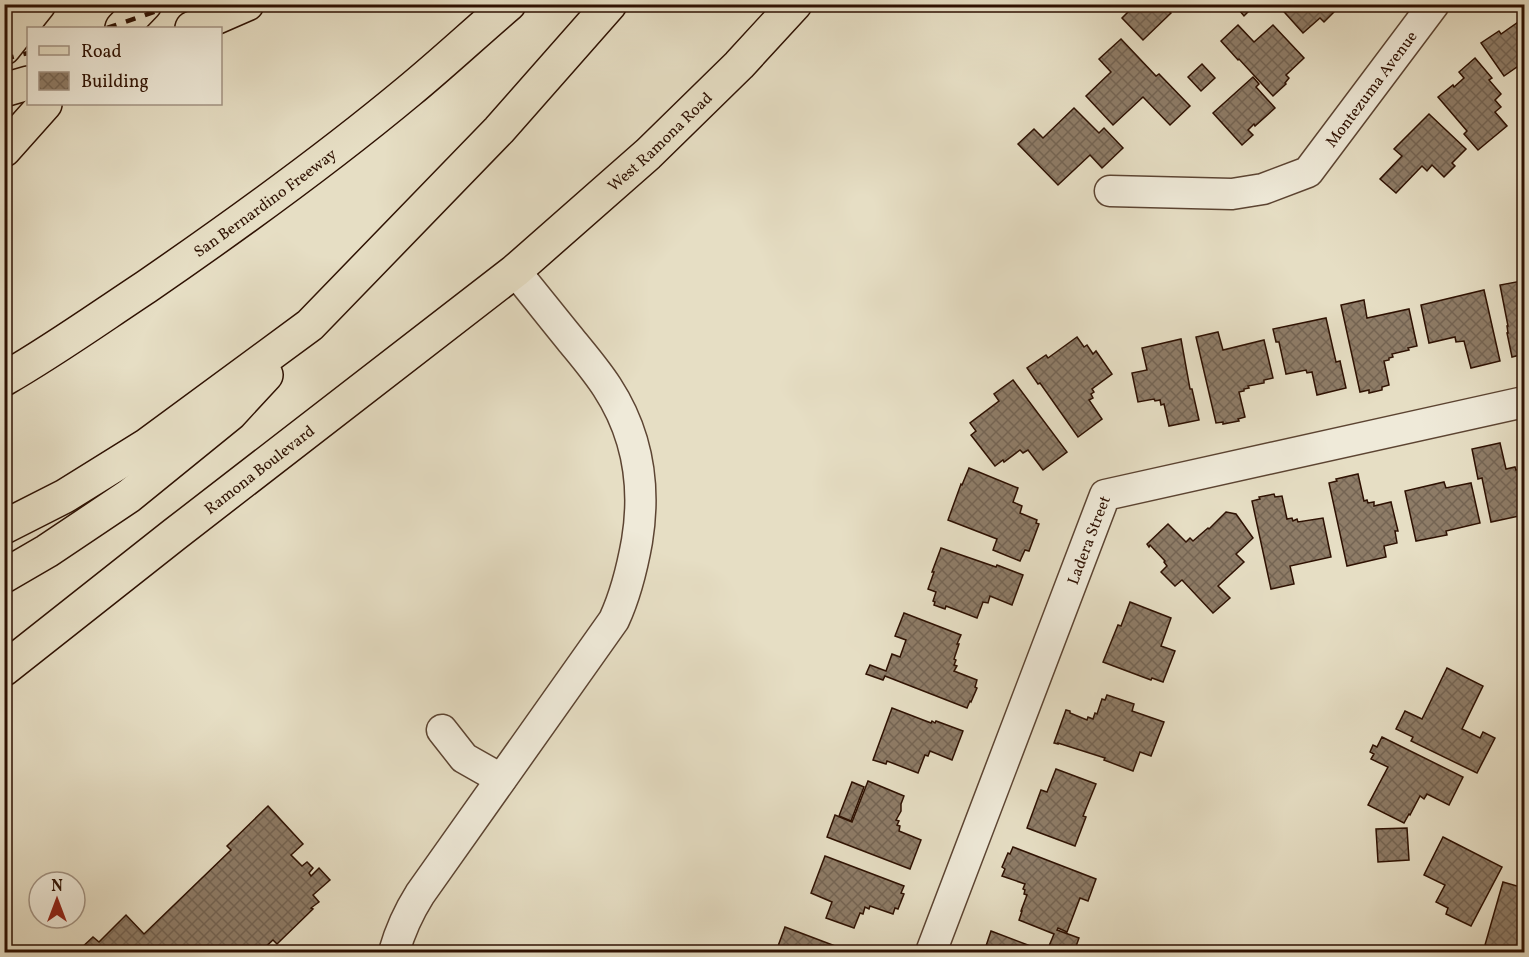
<svg xmlns="http://www.w3.org/2000/svg" width="1529" height="957" viewBox="0 0 1529 957" font-family="Vollkorn,serif">
<style>
.building{fill:url(#building-cross-hatch);stroke:#2e1102;stroke-width:1.5}
.lines{fill:none;stroke-linecap:round;stroke-linejoin:round}
.minor-casing{stroke:#5c4432;stroke-width:33}
.major-casing{stroke:#2e1102;stroke-width:36}
.highway-casing{stroke:#2e1102;stroke-width:36}
.minor{stroke:#efead9;stroke-width:30}
.major{stroke:#e6dec4;stroke-width:33}
.highway{stroke:#e6dec4;stroke-width:33}
.rail{stroke:#2e1102;stroke-width:4.5;stroke-dasharray:10 10;stroke-linecap:butt}
.labels{text-anchor:middle;stroke-width:6;stroke-linejoin:round;paint-order:stroke}
.street-label{font-size:16px;fill:#2e1102;stroke:#efead9}
</style>
<defs>
<pattern id="building-cross-hatch" width="8" height="8" patternUnits="userSpaceOnUse" patternTransform="scale(1.5)"><rect width="8" height="8" fill="#8e7c67"/><path d="M0 0l8 8M0 8l8-8" fill="none" stroke="#746453"/></pattern>
</defs>
<rect width="100%" height="100%" fill="#e6dec4"/>
<filter id="stains"><feTurbulence type="fractalNoise" baseFrequency=".00333" numOctaves="4"/><feColorMatrix values="0 0 0 0 .2 0 0 0 0 .09 0 0 0 0 .02 0 0 0 .5 -.17"/></filter>
<radialGradient id="worn" r=".72"><stop offset=".6" stop-color="#630" stop-opacity="0"/><stop offset="1" stop-color="#630" stop-opacity=".3"/></radialGradient>
<!-- building -->
<g class="building">
<polygon points="1136,4 1162,4 1171,13 1143,40 1122,18"/>
<polygon points="1234,4 1256,4 1244,16"/>
<polygon points="1277,4 1342,4 1324,22 1320,18 1303,33"/>
<polygon points="1524,18 1524,67 1519,70 1517,67 1504,76 1481,43 1499,31 1501,34"/>
<polygon points="1238,25 1254,42 1273,25 1304,58 1286,75 1289,78 1285,83 1286,84 1273,96 1239,59 1238,60 1221,41"/>
<polygon points="1121,39 1156,76 1159,74 1190,106 1170,125 1143,97 1113,125 1086,96 1111,72 1099,59"/>
<polygon points="1475,58 1492,78 1489,80 1501,94 1495,100 1501,107 1495,112 1507,126 1478,150 1464,134 1467,131 1438,97 1453,85 1454,87 1464,78 1459,72"/>
<polygon points="1202,64 1215,78 1201,91 1188,77"/>
<polygon points="1253,77 1259,84 1256,87 1275,108 1255,126 1254,124 1248,130 1253,135 1242,145 1213,113"/>
<polygon points="1074,108 1099,133 1104,128 1123,148 1102,168 1090,155 1058,185 1018,144 1034,129 1043,138"/>
<polygon points="1429,114 1466,149 1452,163 1455,166 1444,177 1432,165 1427,171 1422,166 1396,193 1380,179 1402,156 1394,149"/>
<polygon points="1524,270 1524,354 1512,357 1507,333 1508,333 1507,326 1508,326 1500,285 1522,281 1521,271"/>
<polygon points="1484,290 1500,361 1471,368 1464,341 1456,342 1455,337 1429,343 1421,305"/>
<polygon points="1364,300 1367,318 1409,309 1417,346 1408,348 1409,350 1392,354 1393,357 1389,358 1389,360 1384,361 1389,385 1382,387 1382,390 1369,393 1369,390 1360,392 1341,305"/>
<polygon points="1326,318 1336,362 1340,361 1346,388 1317,395 1312,372 1307,373 1306,370 1286,374 1279,342 1276,342 1273,329"/>
<polygon points="1218,332 1223,350 1264,340 1273,378 1264,380 1264,383 1248,386 1249,388 1244,389 1244,391 1239,392 1245,417 1238,419 1239,421 1223,424 1223,422 1216,423 1196,337"/>
<polygon points="1077,337 1084,347 1087,345 1093,354 1096,351 1112,374 1092,389 1094,392 1091,394 1093,398 1089,400 1102,419 1078,437 1040,383 1038,384 1027,368 1046,355 1048,358"/>
<polygon points="1181,339 1190,389 1192,389 1199,420 1169,426 1164,404 1161,405 1160,400 1155,401 1154,399 1138,402 1132,373 1147,370 1142,348"/>
<polygon points="1013,380 1067,452 1043,470 1028,450 1023,453 1020,450 1004,462 1003,460 995,466 971,435 976,431 970,423 999,401 994,394"/>
<polygon points="1500,443 1506,469 1515,467 1516,470 1524,468 1524,515 1491,522 1482,478 1478,479 1472,449"/>
<polygon points="969,468 1018,488 1013,502 1022,506 1020,513 1037,520 1036,523 1039,524 1029,551 1025,550 1020,561 993,550 997,539 948,520 961,484 962,485"/>
<polygon points="1358,474 1364,501 1367,500 1368,503 1374,502 1374,506 1391,502 1398,531 1395,531 1397,543 1384,546 1386,557 1347,566 1329,483 1337,481 1336,479"/>
<polygon points="1444,482 1446,488 1471,483 1480,523 1446,531 1447,535 1416,541 1405,491"/>
<polygon points="1274,494 1275,497 1282,496 1287,519 1292,518 1293,521 1297,519 1298,522 1323,518 1331,557 1290,566 1294,584 1271,589 1252,501 1260,499 1259,497"/>
<polygon points="1226,512 1236,514 1253,538 1236,554 1244,562 1218,586 1230,598 1213,613 1182,580 1175,586 1161,572 1167,566 1164,562 1165,561 1150,545 1149,547 1147,544 1168,524 1186,542 1190,538 1193,541 1208,528 1209,529"/>
<polygon points="941,548 996,567 997,565 1023,575 1012,605 990,596 988,603 983,602 977,618 946,606 945,609 934,605 935,602 933,601 936,592 928,589 934,572 932,572"/>
<polygon points="1130,602 1171,618 1161,646 1175,651 1163,682 1152,678 1151,680 1103,662 1118,625 1121,626"/>
<polygon points="904,613 961,635 957,644 959,644 954,659 956,660 954,665 957,666 954,671 977,680 975,687 977,688 971,702 970,701 967,708 885,676 883,680 866,674 870,665 886,671 892,654 900,657 906,640 895,636"/>
<polygon points="1447,668 1483,686 1462,729 1480,738 1483,732 1495,738 1477,773 1411,741 1413,737 1396,729 1405,711 1422,719"/>
<polygon points="1107,695 1134,704 1132,711 1164,722 1151,756 1140,752 1133,771 1104,760 1105,758 1058,743 1058,744 1054,743 1066,710 1070,711 1070,713 1087,720 1088,717 1093,719 1095,713 1097,714 1102,699 1105,700"/>
<polygon points="892,708 931,723 932,721 935,723 936,721 963,731 952,760 930,751 928,756 925,755 918,773 887,761 886,764 873,760"/>
<polygon points="1382,737 1463,777 1449,805 1427,794 1424,799 1420,796 1410,815 1409,814 1404,823 1368,805 1388,767 1371,759 1374,754 1370,752 1373,745 1377,747"/>
<polygon points="1056,769 1096,784 1083,816 1086,817 1075,846 1027,828 1041,790 1047,792"/>
<polygon points="868,781 904,796 901,804 901,811 896,820 899,821 897,825 900,826 899,831 921,840 910,869 827,837 835,815 852,822"/>
<polygon points="852,782 864,787 851,821 839,816"/>
<polygon points="268,806 303,844 291,855 302,866 307,862 313,868 309,873 311,876 319,868 330,880 313,895 319,902 311,908 313,909 277,944 273,940 260,952 77,952 93,937 99,942 126,915 144,934 231,850 227,846"/>
<polygon points="1407,828 1409,860 1378,862 1376,829"/>
<polygon points="1443,837 1502,867 1471,926 1446,914 1448,908 1436,902 1445,885 1424,875"/>
<polygon points="1013,847 1096,879 1088,901 1080,898 1067,932 1058,928 1057,930 1079,938 1074,952 1067,952 1049,946 1054,934 1019,920 1022,911 1021,911 1027,895 1024,894 1025,890 1023,889 1025,884 1002,876 1005,869 1002,867 1008,853 1010,854"/>
<polygon points="825,856 904,886 901,893 904,894 898,909 895,908 893,914 870,906 869,909 865,907 863,914 860,913 854,928 826,918 832,902 811,893"/>
<polygon points="1503,882 1524,888 1524,939 1520,937 1515,952 1510,952 1485,945"/>
<polygon points="785,927 851,952 783,952 777,949"/>
<polygon points="991,931 1033,947 1031,952 984,952"/>
</g>
<g class="lines">
<defs>
<g id="minor">
<path id="s1" d="M1110,191L1232,194L1263,189L1308,172L1434,4"/>
<polyline points="442,730 464,758 501,779"/>
<path d="M394,952C400,931 408,913 420,894L614,620C626,594 632,569 637,541C646,486 637,433 607,387C596,370 583,355 570,339C552,317 534,294 515,271"/>
<path id="s2" d="M931,952L1105,495L1524,402"/>
</g>
<g id="major">
<path id="s3" d="M4,669L175,534L515,271L648,154L739,65L795,4"/>
</g>
<g id="highway">
<polyline points="122,28 145,4"/>
<polyline points="192,28 247,4"/>
<polyline points="4,48 39,4"/>
<polyline points="4,90 28,83"/>
<polyline points="4,150 45,104"/>
<path id="s4" d="M4,379C53,351 99,318 146,287C236,225 325,161 409,91C443,63 475,33 509,4"/>
<polyline points="4,527 65,496 147,445 310,325 499,130 610,4"/>
<polyline points="4,576 47,551 129,496 230,414 266,375"/>
</g>
</defs>
<!-- minor casing -->
<use href="#minor" class="minor-casing"/>
<!-- major casing -->
<use href="#major" class="major-casing"/>
<!-- highway casing -->
<use href="#highway" class="highway-casing"/>
<!-- minor -->
<use href="#minor" class="minor"/>
<!-- major -->
<use href="#major" class="major"/>
<!-- highway -->
<use href="#highway" class="highway"/>
<!-- rail -->
<g class="rail">
<polyline points="107,28 177,4"/>
<polyline points="4,59 28,53"/>
</g>
</g>
<g class="labels">
<!-- street labels -->
<g class="street-label">
<text dy="6" stroke="none"><textPath href="#s1" startOffset="306">Montezuma Avenue</textPath></text>
<text dy="6" stroke="none"><textPath href="#s3" startOffset="842">West Ramona Road</textPath></text>
<text dy="6" stroke="none"><textPath href="#s4" startOffset="315">San Bernardino Freeway</textPath></text>
<text dy="6" stroke="none"><textPath href="#s3" startOffset="324">Ramona Boulevard</textPath></text>
<text dy="6" stroke="none"><textPath href="#s2" startOffset="441">Ladera Street</textPath></text>
</g>
</g>
<!-- margin -->
<rect width="1529" height="957" fill="none" stroke="#e6dec4" stroke-width="24"/>
<rect x="6" y="6" width="1517" height="945" fill="none" stroke="#2e1102" stroke-width="3"/>
<rect x="12" y="12" width="1505" height="933" fill="none" stroke="#2e1102" stroke-width="1.5"/>
<!-- legend -->
<rect x="27" y="27" width="195" height="78" fill="#efead9" stroke="#a29383" stroke-width="1.5"/>
<rect x="39" y="46" width="30" height="9" fill="#e6dec4" stroke="#a29383" stroke-width="1.5"/>
<text x="81" y="57" font-size="18" fill="#2e1102">Road</text>
<rect x="39" y="72" width="30" height="18" fill="url(#building-cross-hatch)" stroke="#a29383" stroke-width="1.5"/>
<text x="81" y="87" font-size="18" fill="#2e1102">Building</text>
<!-- north arrow -->
<g transform="translate(57 900)"><circle r="28" fill="#efead9" stroke="#a29383" stroke-width="1.5"/>
<path d="M0-4.5L10 22L0 15L-10 22Z" fill="#8f2418"/>
<text y="-9" font-size="16" font-weight="bold" text-anchor="middle" fill="#2e1102">N</text>
</g>
<rect width="100%" height="100%" filter="url(#stains)"/>
<rect width="100%" height="100%" fill="url(#worn)"/>
</svg>
